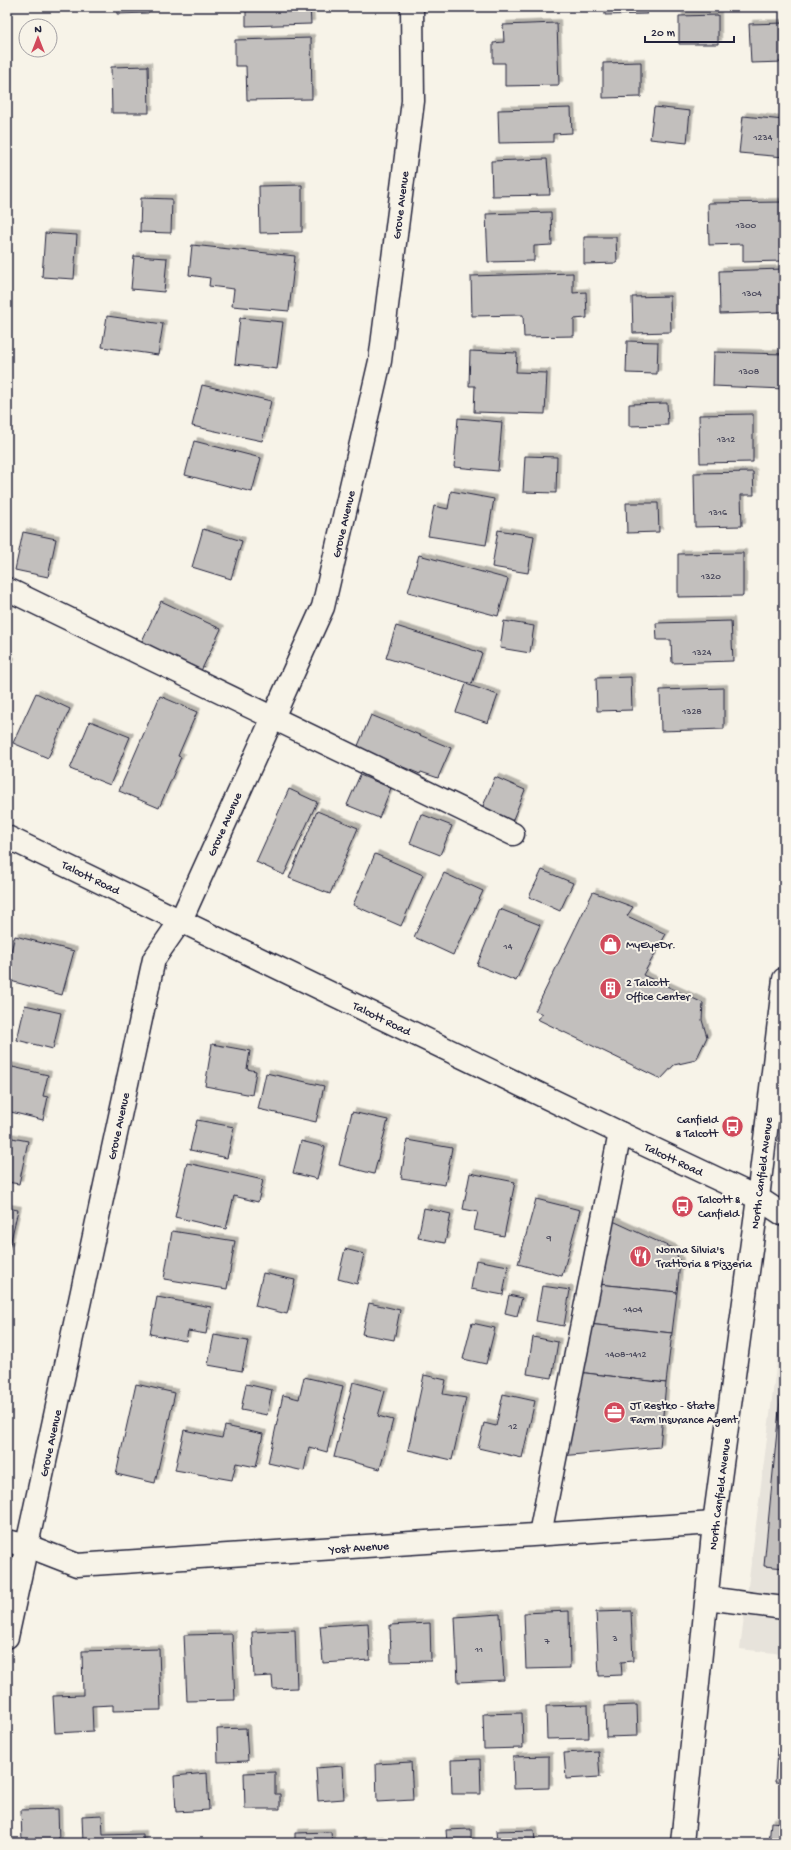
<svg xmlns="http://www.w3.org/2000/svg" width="791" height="1850" viewBox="0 0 791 1850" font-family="'Gochi Hand',sans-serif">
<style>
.built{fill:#e7e3db}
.building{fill:#c2bfbd;stroke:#22223b;filter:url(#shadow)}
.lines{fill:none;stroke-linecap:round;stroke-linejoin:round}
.minor-casing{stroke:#22223b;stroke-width:25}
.minor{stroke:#f7f3e8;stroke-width:22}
.labels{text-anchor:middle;stroke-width:4;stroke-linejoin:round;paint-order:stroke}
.number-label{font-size:10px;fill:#4a495c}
.street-label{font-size:12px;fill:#22223b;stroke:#f7f3e8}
.poi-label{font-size:12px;fill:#22223b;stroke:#f7f3e8;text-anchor:start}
</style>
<defs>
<filter id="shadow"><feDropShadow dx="3.5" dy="-3.5" stdDeviation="0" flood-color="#0004"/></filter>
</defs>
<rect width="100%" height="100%" fill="#f7f3e8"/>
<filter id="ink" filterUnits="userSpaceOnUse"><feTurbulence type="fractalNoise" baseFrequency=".025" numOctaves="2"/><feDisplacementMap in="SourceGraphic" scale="8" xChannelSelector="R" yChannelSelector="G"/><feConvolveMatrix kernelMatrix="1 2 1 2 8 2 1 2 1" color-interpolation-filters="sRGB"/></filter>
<g filter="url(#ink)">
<!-- built -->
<polygon class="built" points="784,1305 784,1654 740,1649"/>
<!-- building -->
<g class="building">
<polygon points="117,7 148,7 148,13 117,14"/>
<polygon points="246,7 310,7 311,24 246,26"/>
<polygon points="605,7 646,7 647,14 605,15"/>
<polygon points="721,7 752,7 752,8 721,9"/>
<polygon points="718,15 718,44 679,44 679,16"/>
<polygon points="557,23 559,85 505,86 505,63 493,63 493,43 504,42 503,25"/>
<polygon points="784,23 784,62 751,63 749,24"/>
<polygon points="311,38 312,99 247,100 246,66 235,66 235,40"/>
<polygon points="641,62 641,97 603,98 603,63"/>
<polygon points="148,66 149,113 112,113 111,67"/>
<polygon points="654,107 690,111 687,143 650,139"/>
<polygon points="571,108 572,133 553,134 553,142 499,143 498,110"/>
<polygon points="743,116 784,120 784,157 739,153"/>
<polygon points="547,159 550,195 492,196 491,161"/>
<polygon points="302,185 302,232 260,233 259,186"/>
<polygon points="141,198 172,199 171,233 140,232"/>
<polygon points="784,202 784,261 743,262 743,244 709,245 708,203"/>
<polygon points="551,212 552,245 534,246 534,261 488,262 486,214"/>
<polygon points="45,233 77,235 74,279 42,277"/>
<polygon points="584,237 616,237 617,263 584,264"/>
<polygon points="192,245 295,256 289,311 232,306 234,289 209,286 210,278 189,275"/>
<polygon points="134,256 167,258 164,292 131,289"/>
<polygon points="784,269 784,312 720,314 719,271"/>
<polygon points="573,273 573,293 586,292 587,318 574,319 574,336 524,337 523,315 472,316 471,276"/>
<polygon points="670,296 671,332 633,333 632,297"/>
<polygon points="107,316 163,324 158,355 102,347"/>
<polygon points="240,318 283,322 277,369 235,364"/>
<polygon points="627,341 658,342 657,374 626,373"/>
<polygon points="470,351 517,353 516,372 547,373 545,414 474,412 475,386 469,386"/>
<polygon points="714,352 784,354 784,389 713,386"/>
<polygon points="202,385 271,401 262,441 192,426"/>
<polygon points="667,403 668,425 629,426 629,404"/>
<polygon points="753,414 753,462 700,463 699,415"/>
<polygon points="458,418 502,422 498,471 454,467"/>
<polygon points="194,441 261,458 252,492 185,475"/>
<polygon points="525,456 557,457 556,493 523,492"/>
<polygon points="753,472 754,495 741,495 742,526 695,527 694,473"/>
<polygon points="451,491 494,499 486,545 428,536 434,506 448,509"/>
<polygon points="626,503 658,503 659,532 627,533"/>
<polygon points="203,529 242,541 231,579 192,567"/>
<polygon points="498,530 534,536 528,573 492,567"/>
<polygon points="23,532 56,539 48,577 15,570"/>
<polygon points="743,553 743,596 678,597 678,554"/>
<polygon points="419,555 508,579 498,616 408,592"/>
<polygon points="161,601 221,629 201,671 141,643"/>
<polygon points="7,602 12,604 7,617"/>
<polygon points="504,621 534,626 530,653 500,648"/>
<polygon points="731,621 733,661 672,663 671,640 657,640 656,623"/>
<polygon points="396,626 482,653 472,684 386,658"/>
<polygon points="7,660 11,661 7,672"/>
<polygon points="631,677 632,710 597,711 596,678"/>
<polygon points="466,684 498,695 488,723 456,712"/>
<polygon points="724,688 724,729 661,731 660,690"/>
<polygon points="36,693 70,709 48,758 13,743"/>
<polygon points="160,696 197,712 178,756 181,757 159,808 119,791"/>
<polygon points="371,715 451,748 438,778 421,772 420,774 357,748"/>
<polygon points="90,721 130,737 110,785 70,769"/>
<polygon points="360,775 391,788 379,818 347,805"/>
<polygon points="495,777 525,790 511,824 481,811"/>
<polygon points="289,789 317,802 284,875 256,862"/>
<polygon points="317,811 358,828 330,894 289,878"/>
<polygon points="421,814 452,826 440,855 410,843"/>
<polygon points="375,854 423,875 401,926 353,905"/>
<polygon points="542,870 573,883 560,911 529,897"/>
<polygon points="444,873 483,891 453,955 414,937"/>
<polygon points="593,892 633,907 627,916 666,934 643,975 703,1003 702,1020 707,1037 696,1060 674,1065 661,1079 537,1019 543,1014 535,1011"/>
<polygon points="500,909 540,925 516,981 477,965"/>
<polygon points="15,936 74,951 62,995 7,980 7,966"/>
<polygon points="25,1005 61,1013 53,1049 17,1040"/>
<polygon points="212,1044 250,1051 247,1069 256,1071 252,1095 205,1086"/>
<polygon points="8,1066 48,1075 43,1096 48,1097 43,1120 7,1111"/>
<polygon points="266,1073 324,1086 316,1122 258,1109"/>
<polygon points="352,1112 388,1120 374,1174 339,1165"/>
<polygon points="197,1120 234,1127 227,1158 190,1150"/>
<polygon points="7,1137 28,1141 19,1184 7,1182"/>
<polygon points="407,1140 452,1148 445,1185 401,1178"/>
<polygon points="301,1141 325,1147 317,1179 293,1173"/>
<polygon points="187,1163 263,1180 258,1202 234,1196 226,1229 175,1217"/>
<polygon points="470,1173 515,1182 504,1236 474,1230 478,1212 463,1209"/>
<polygon points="536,1199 580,1210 562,1276 518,1264"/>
<polygon points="7,1208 18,1210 9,1249 7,1249"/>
<polygon points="424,1208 451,1214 445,1243 418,1238"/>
<polygon points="613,1221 674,1249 680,1262 677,1292 598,1284"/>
<polygon points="172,1231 235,1241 227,1289 164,1279"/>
<polygon points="345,1249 364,1254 357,1284 338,1279"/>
<polygon points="476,1260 508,1266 503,1295 471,1289"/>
<polygon points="263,1273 295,1280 287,1314 255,1306"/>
<polygon points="598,1284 677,1292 672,1333 588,1324"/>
<polygon points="542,1286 570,1290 564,1326 536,1321"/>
<polygon points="509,1295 522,1298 517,1316 505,1313"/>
<polygon points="157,1297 211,1307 206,1334 188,1331 186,1341 150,1334"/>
<polygon points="369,1303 400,1310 394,1340 362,1334"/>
<polygon points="472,1323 495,1328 486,1364 463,1359"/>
<polygon points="588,1324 672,1333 666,1383 578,1372"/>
<polygon points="214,1335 248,1341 242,1371 208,1365"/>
<polygon points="533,1337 558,1342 552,1378 527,1374"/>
<polygon points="784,1358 784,1568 764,1566"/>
<polygon points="578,1372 666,1383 660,1447 560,1456"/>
<polygon points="424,1375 446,1380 443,1394 466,1398 452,1460 408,1450"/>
<polygon points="304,1377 343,1386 327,1452 309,1447 304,1471 268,1463 283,1395 299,1399"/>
<polygon points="353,1382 385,1391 378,1416 393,1420 380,1469 334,1457"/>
<polygon points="136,1384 175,1393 155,1483 116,1474"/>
<polygon points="246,1384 272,1390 267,1415 241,1410"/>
<polygon points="503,1394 535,1401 522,1458 478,1448 484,1423 496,1426"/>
<polygon points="225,1426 263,1434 256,1467 236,1463 232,1480 175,1470 184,1430 222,1438"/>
<polygon points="569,1611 570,1668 526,1669 524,1613"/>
<polygon points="631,1611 633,1661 621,1662 622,1675 599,1676 596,1612"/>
<polygon points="500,1614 504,1680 458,1682 455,1617"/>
<polygon points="368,1623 370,1660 323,1663 320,1626"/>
<polygon points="430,1623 431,1661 391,1662 390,1625"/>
<polygon points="295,1630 297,1688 273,1689 272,1676 254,1677 252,1632"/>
<polygon points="232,1634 235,1700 187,1701 184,1635"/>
<polygon points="159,1649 161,1710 113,1711 113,1705 92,1706 93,1731 55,1733 53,1696 83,1695 82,1651"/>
<polygon points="784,1683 784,1711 781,1710"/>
<polygon points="588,1705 589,1738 547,1739 546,1706"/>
<polygon points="637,1705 638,1736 606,1737 605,1706"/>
<polygon points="522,1713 523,1748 484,1749 483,1714"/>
<polygon points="246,1728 248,1761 218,1762 217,1729"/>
<polygon points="777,1748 784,1749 784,1783 775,1782"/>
<polygon points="598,1751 600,1777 566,1779 564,1753"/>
<polygon points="549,1756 549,1788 514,1789 513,1757"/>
<polygon points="480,1759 481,1794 452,1794 451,1760"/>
<polygon points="411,1762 413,1800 377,1802 376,1764"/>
<polygon points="342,1766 344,1799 318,1801 316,1768"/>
<polygon points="275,1772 275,1794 280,1794 280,1809 245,1809 244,1773"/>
<polygon points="207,1773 209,1810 176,1812 174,1776"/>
<polygon points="58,1809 59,1843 22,1843 21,1810"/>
<polygon points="102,1815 103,1835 143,1834 143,1843 83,1843 82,1816"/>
<polygon points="771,1822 784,1823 784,1843 769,1843"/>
<polygon points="471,1829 471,1843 439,1843 447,1843 446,1830"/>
<polygon points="534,1830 535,1843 497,1843 496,1831"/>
<polygon points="331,1832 332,1843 295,1843 295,1833"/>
<polygon points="380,1840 380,1843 359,1843 359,1841"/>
</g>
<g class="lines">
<defs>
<g id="minor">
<polyline points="7,589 513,834"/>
<polyline points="7,837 620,1133 758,1198 784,1215"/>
<polyline points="540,1534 620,1133"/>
<polyline points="7,1541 28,1546 77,1565 714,1523"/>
<polyline points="707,1598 784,1608"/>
<polyline points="7,1637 154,959 181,920 323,607 380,361 413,101 412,7"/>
<polyline points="682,1843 714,1523 758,1198 784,979"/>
</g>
</defs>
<!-- minor casing -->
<use href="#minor" class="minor-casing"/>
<!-- minor -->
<use href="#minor" class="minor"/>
</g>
</g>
<!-- icons -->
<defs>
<symbol id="shop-disc" viewBox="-11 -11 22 22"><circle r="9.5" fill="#d1495b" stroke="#f7f3e8"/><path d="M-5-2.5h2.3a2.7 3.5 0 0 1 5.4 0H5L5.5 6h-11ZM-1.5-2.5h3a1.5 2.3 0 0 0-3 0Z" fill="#fff"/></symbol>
<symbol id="building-disc" viewBox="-11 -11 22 22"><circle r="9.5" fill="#d1495b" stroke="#f7f3e8"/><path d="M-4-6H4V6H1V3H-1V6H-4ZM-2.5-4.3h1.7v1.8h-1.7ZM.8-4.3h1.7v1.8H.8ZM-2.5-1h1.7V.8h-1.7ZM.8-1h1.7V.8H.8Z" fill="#fff"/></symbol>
<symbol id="bus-disc" viewBox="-11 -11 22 22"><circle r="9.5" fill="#d1495b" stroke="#f7f3e8"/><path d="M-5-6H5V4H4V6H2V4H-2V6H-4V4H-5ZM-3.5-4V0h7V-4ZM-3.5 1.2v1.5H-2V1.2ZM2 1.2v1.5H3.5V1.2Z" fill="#fff"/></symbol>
<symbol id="restaurant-disc" viewBox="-11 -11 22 22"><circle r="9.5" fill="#d1495b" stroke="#f7f3e8"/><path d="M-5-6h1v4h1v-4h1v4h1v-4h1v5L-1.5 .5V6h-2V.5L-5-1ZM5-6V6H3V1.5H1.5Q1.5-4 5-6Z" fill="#fff"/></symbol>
<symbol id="office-disc" viewBox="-11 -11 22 22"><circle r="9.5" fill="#d1495b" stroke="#f7f3e8"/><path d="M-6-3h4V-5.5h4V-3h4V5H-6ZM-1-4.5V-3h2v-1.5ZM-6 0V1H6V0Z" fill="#fff"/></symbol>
</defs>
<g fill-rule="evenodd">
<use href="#shop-disc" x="598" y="932" width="25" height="25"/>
<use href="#building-disc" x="598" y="976" width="25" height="25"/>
<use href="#bus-disc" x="720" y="1114" width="25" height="25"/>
<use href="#bus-disc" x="670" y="1194" width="25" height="25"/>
<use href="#restaurant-disc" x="628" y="1244" width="25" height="25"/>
<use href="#office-disc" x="602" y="1400" width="25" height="25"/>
</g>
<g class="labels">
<!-- number labels -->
<g class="number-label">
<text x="763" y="140">1234</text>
<text x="746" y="228">1300</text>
<text x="752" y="296">1304</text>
<text x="749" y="374">1308</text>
<text x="726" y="442">1312</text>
<text x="718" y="515">1316</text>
<text x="711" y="579">1320</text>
<text x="702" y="655">1324</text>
<text x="692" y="714">1328</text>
<text x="508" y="949">14</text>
<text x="549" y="1241">9</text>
<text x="633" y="1312">1404</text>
<text x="626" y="1357">1408-1412</text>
<text x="513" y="1429">12</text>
<text x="615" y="1641">3</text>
<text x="547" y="1644">7</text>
<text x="479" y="1652">11</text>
</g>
<!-- street labels -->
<g class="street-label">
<text transform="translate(400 205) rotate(-83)" y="4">Grove Avenue</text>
<text transform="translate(343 524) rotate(-77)" y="4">Grove Avenue</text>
<text transform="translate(224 824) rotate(-66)" y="4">Grove Avenue</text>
<text transform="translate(91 877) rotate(26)" y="4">Talcott Road</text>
<text transform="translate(382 1018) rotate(26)" y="4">Talcott Road</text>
<text transform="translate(118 1126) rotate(-78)" y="4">Grove Avenue</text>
<text transform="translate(674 1159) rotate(25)" y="4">Talcott Road</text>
<text transform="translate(761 1173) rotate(-83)" y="4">North Canfield Avenue</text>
<text transform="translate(50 1443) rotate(-78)" y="4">Grove Avenue</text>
<text transform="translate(719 1494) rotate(-83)" y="4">North Canfield Avenue</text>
<text transform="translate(359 1547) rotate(-4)" y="4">Yost Avenue</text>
</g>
<!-- poi labels -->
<g class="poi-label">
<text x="626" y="948">MyEyeDr.</text>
<text x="626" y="986">2 Talcott<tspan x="626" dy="14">Office Center</tspan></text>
<text x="718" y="1123" text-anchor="end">Canfield<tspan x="718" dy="14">&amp; Talcott</tspan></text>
<text x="698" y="1203">Talcott &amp;<tspan x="698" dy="14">Canfield</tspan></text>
<text x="656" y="1253">Nonna Silvia's<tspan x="656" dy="14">Trattoria &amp; Pizzeria</tspan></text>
<text x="630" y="1409">JT Restko - State<tspan x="630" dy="14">Farm Insurance Agent</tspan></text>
</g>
</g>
<!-- margin -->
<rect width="791" height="1850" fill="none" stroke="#f7f3e8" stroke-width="24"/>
<rect x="12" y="12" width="767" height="1826" fill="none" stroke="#22223b" stroke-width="1.5" filter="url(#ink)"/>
<!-- north arrow -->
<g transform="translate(38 38)"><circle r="19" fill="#f7f3e8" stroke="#a29fa3"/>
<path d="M0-3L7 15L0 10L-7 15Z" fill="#d1495b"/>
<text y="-6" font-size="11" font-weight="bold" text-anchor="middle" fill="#22223b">N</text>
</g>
<!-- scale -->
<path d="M645 36v6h89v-6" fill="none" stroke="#22223b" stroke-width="2"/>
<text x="651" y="36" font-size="12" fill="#22223b" stroke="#f7f3e8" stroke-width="3" paint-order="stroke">20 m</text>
</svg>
